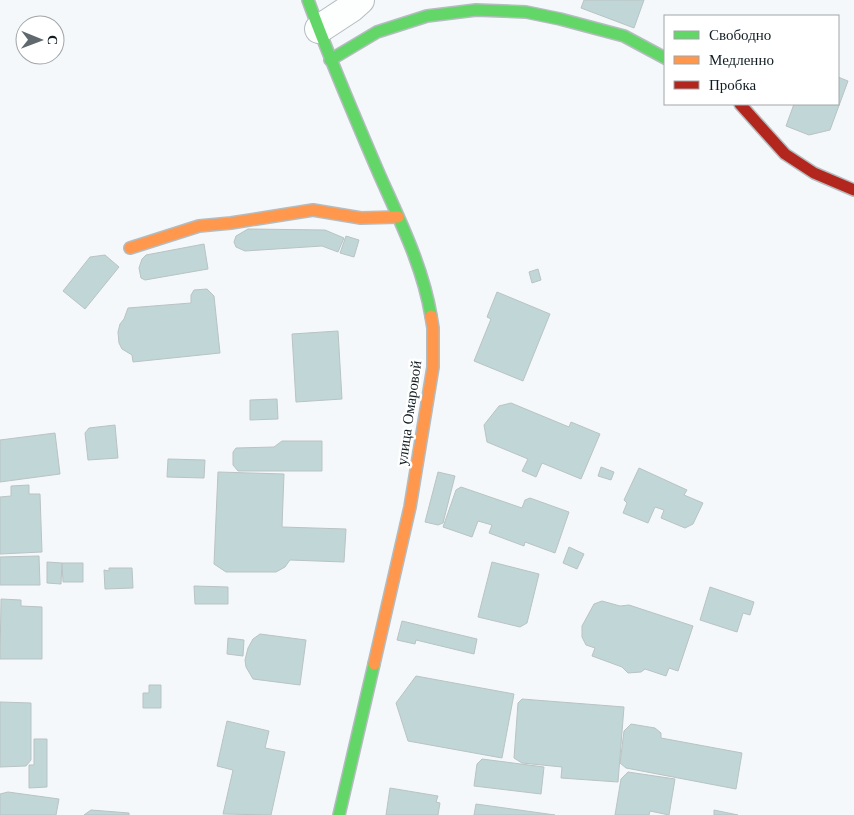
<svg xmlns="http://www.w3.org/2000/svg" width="854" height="815" viewBox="0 0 854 815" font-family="'Libre Baskerville',serif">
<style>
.building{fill:#c0d6d7;stroke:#bac3c4}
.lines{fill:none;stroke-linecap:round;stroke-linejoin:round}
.street-casing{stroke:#b4bcbf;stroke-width:30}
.fast-casing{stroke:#b4bcbf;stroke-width:14}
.slow-casing{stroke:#b4bcbf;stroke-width:14}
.jam-casing{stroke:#b4bcbf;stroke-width:14}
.street{stroke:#fdfefe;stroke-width:28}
.fast{stroke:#63d668;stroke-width:11}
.slow{stroke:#ff974d;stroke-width:11}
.jam{stroke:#b3261e;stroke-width:11}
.labels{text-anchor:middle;stroke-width:5;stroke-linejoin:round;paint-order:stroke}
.street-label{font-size:15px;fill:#111d22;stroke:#fff}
</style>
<rect width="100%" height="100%" fill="#f4f8fa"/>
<!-- building -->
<g class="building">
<polygon points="584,0 644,0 634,28 581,8"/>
<polygon points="838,77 848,81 830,130 809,135 786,126 794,104 838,104"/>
<polygon points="248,229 325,230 344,238 338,252 322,246 245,251 236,247 234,242 236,236"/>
<polygon points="346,236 359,240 354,257 340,253"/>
<polygon points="204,244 208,269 145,280 141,278 139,268 142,259 146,255"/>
<polygon points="105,255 119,267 85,309 63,291 90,257"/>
<polygon points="538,269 541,280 532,283 529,272"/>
<polygon points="207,289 214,296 220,353 133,362 132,355 122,349 119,343 118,332 120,324 124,319 128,308 191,303 191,295 194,290"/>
<polygon points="497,292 550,314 523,381 474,361 491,319 487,317"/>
<polygon points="338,331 342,399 296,402 292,334"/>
<polygon points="277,399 278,419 250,420 250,400"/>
<polygon points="511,403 569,427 571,422 600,434 581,479 542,463 536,477 522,471 528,459 487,442 484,425 499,406"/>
<polygon points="115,425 118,458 88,460 85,433 89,428"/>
<polygon points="55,433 60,474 0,482 0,440"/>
<polygon points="282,441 322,441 322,471 238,471 233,465 233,452 236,448 274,447"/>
<polygon points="168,459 205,460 204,478 167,477"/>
<polygon points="601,467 614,472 611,480 598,476"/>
<polygon points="639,468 687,490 684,495 703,503 693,524 685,528 661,518 664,510 655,507 648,523 623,513 627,503 624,500"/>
<polygon points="218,472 284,474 282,527 346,529 344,562 290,560 285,567 276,572 226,572 214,564"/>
<polygon points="438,472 455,476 443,523 438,525 425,522"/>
<polygon points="29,485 29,494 40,494 42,552 0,554 0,497 11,496 11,486"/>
<polygon points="461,487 522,508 525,500 530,498 569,512 555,553 525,542 524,546 489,533 492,525 478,521 472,537 443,527 456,490"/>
<polygon points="569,547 584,554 577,569 563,563"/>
<polygon points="39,556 40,585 0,585 0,557"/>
<polygon points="47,562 62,563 61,584 47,583"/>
<polygon points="492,562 539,574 527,623 520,627 478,617"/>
<polygon points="62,563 83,563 83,582 63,582"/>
<polygon points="109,568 132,568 133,588 105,589 104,570 109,571"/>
<polygon points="194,586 228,587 228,604 195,604"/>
<polygon points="710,587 754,602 750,615 743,613 737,632 700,620"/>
<polygon points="1,599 21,600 21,606 42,607 42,659 0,659"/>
<polygon points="602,601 620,606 629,605 693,626 678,671 669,668 666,676 645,669 641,672 628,673 622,667 592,656 595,648 586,645 582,637 582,626 594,604"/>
<polygon points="402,621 477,639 474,654 416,640 415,644 397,640"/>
<polygon points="260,634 306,640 300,685 253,679 246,667 245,660 248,648 253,639"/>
<polygon points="228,638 244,640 243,656 227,654"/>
<polygon points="416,676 514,694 502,758 408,741 396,703"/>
<polygon points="149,685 161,685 161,708 143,708 143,693 149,693"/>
<polygon points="522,699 624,707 618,782 561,778 562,767 522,763 514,758 518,703"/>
<polygon points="0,702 31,703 31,760 26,766 0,767"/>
<polygon points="227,721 269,731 265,748 285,752 271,815 223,814 233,770 217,766"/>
<polygon points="631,724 655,728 661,733 661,738 742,753 736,789 626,768 620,763 624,731"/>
<polygon points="34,739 47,739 47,787 29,788 29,765 34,765"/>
<polygon points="482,759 544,767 541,794 474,786 477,764"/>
<polygon points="628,772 675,779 669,815 650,811 649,815 615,815 621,779"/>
<polygon points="390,788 438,796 436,802 440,803 438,815 386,815"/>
<polygon points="8,792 59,799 56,815 0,815 0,794"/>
<polygon points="476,804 555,815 474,815"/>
<polygon points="91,810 129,813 129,815 84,815"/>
<polygon points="714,810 738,815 714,815"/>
</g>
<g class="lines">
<defs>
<polyline id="street" points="319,29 351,8 360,0"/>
<g id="fast">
<path d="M308,0C330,60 355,118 380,176C400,221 423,267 431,316"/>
<polyline points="330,60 377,32 427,16 476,10 526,12 560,19 624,36 665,58"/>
<polyline points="339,815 374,664"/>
</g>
<g id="slow">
<polyline points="130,248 199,226 231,223 313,210 361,218 398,217"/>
<polyline points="374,664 410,507 433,367 433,328 431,316"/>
</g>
<polyline id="jam" points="740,104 785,154 814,173 854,190"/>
</defs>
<!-- street casing -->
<use href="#street" class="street-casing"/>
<!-- fast casing -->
<use href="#fast" class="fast-casing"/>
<!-- slow casing -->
<use href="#slow" class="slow-casing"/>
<!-- jam casing -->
<use href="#jam" class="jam-casing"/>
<!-- street -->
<use href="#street" class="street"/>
<!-- fast -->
<use href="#fast" class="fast"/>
<!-- slow -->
<use href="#slow" class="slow"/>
<!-- jam -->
<use href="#jam" class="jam"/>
</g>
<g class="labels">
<!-- street labels -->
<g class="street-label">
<text transform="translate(409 413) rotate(-82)" y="5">улица Омаровой</text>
</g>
</g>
<!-- legend -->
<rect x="664" y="15" width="175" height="90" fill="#ffffff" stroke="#a0a5a7"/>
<rect x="674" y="31" width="25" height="8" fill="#63d668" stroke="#a0a5a7"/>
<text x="709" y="40" font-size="15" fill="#111d22">Свободно</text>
<rect x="674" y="56" width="25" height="8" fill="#ff974d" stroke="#a0a5a7"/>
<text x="709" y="65" font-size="15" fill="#111d22">Медленно</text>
<rect x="674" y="81" width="25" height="8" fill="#b3261e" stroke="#a0a5a7"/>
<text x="709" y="90" font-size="15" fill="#111d22">Пробка</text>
<!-- north arrow -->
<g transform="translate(40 40) rotate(91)"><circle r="24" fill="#ffffff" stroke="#a0a5a7"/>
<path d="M0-4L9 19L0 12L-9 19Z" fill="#606a6e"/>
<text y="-8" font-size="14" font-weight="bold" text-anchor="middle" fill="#111d22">С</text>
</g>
</svg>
